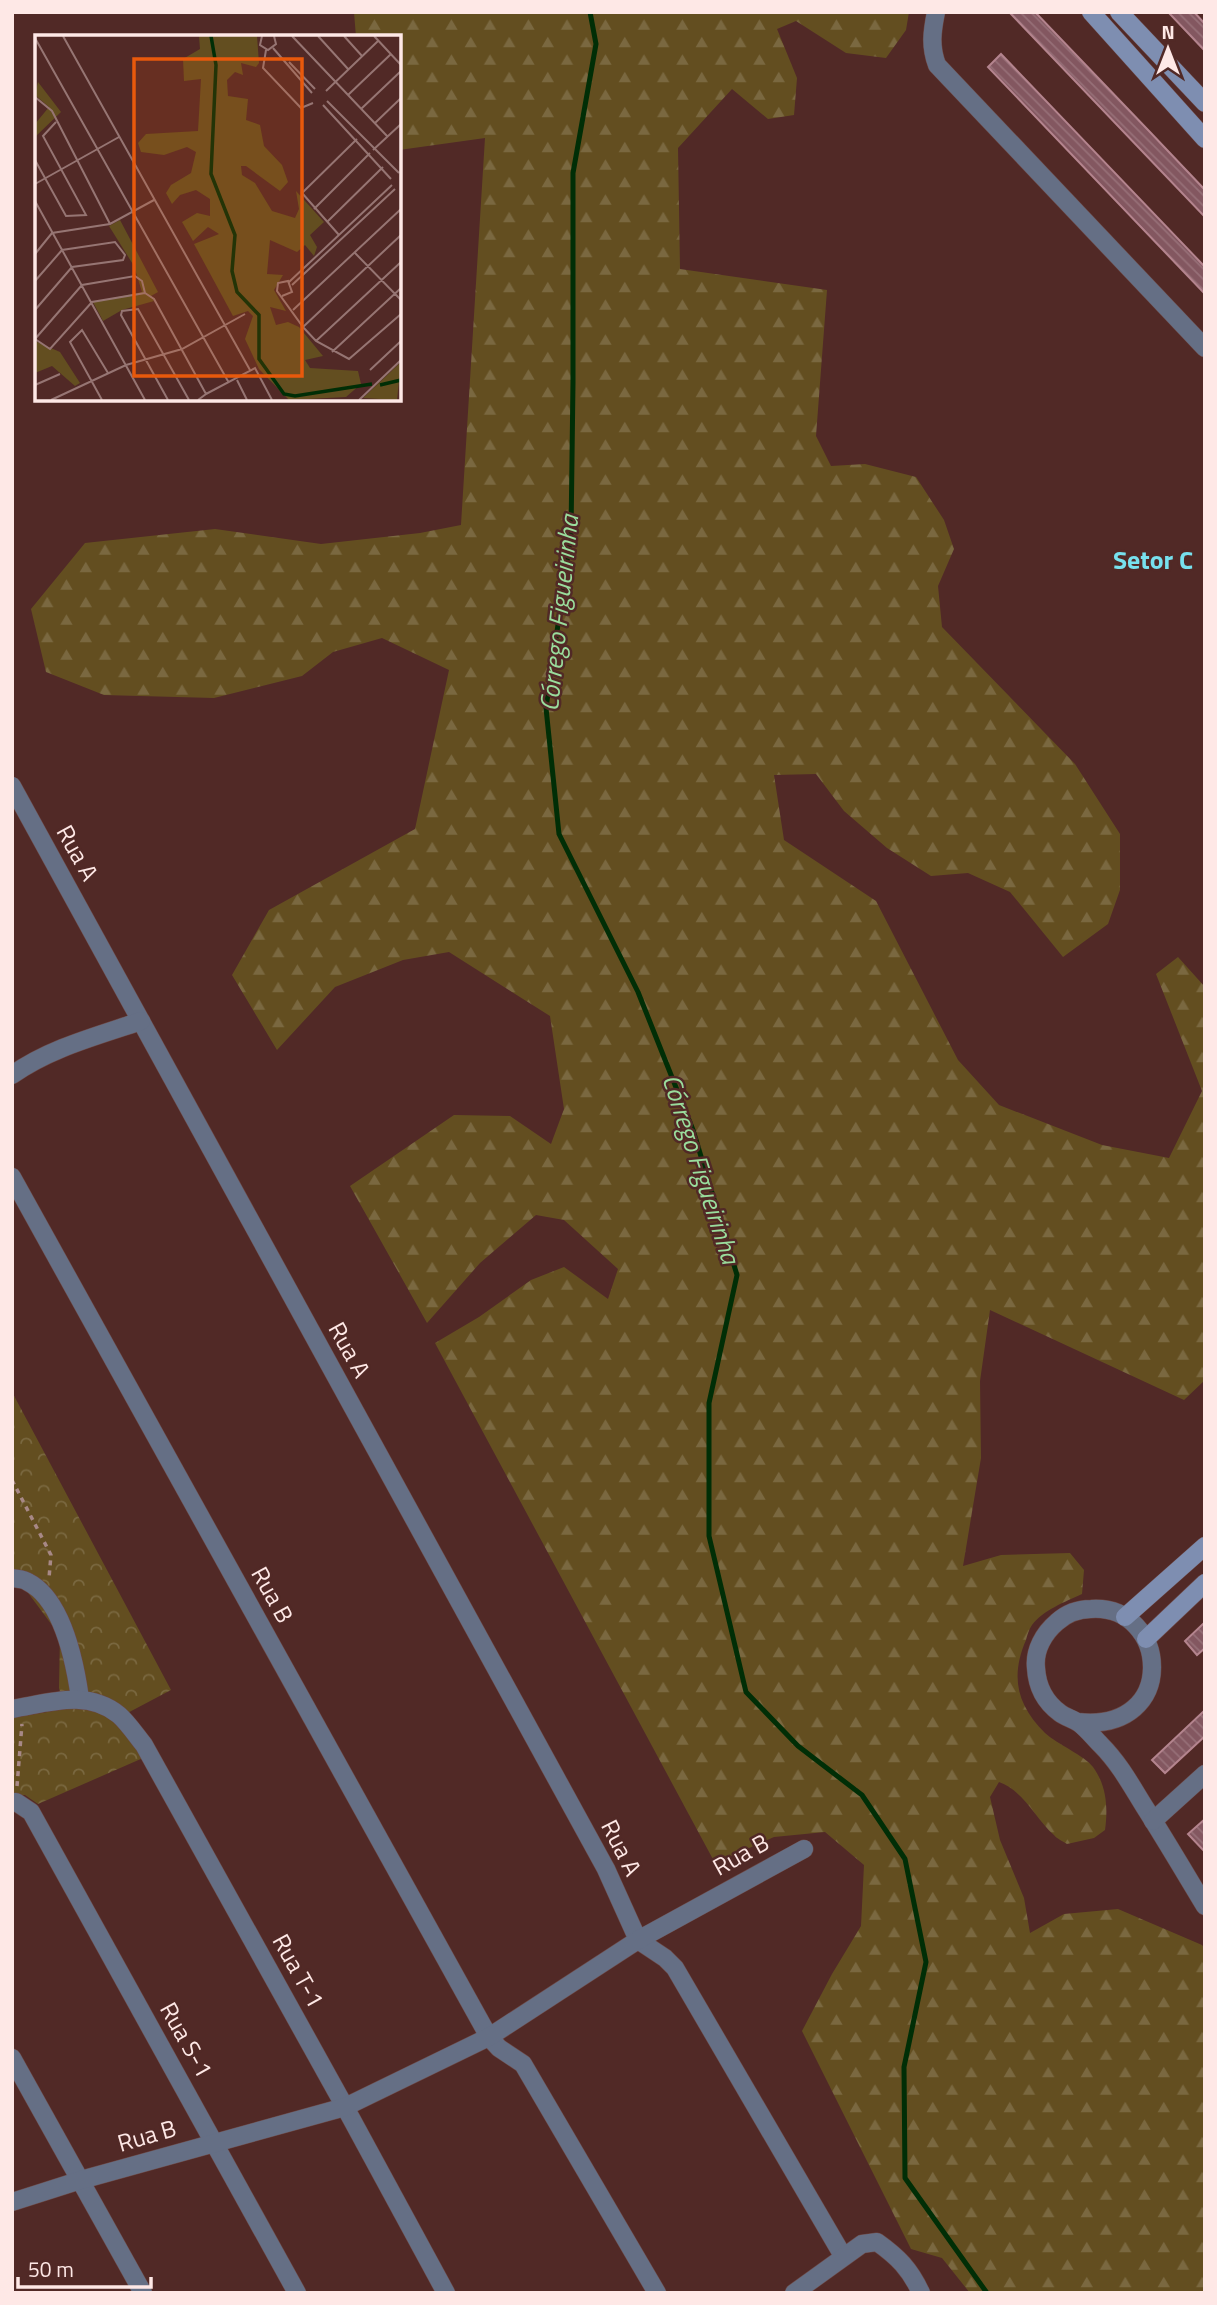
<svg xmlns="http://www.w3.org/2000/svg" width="1217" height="2305" viewBox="0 0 1217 2305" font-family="'Titillium Web',sans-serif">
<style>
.forest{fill:url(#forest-firs)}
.park{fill:url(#park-crowns)}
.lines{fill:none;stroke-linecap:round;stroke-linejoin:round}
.stream{stroke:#002e06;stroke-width:5}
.building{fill:url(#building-back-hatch);stroke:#b4848e;stroke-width:2}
.street-casing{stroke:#6d4845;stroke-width:19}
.secondary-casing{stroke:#6d4845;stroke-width:19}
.path{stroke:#a78886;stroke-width:3.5;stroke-dasharray:5 5;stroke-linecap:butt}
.street{stroke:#656f85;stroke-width:18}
.secondary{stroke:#7e8eb1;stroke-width:18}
.labels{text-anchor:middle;stroke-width:5;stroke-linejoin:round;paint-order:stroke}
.street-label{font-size:24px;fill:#fee8e6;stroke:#512926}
.neighbourhood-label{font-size:26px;font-weight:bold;fill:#77e1ee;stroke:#512926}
.water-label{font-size:26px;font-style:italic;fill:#9add9c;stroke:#512926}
.inset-river{fill:none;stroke:#002e06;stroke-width:3.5}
.inset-road{fill:none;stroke:#967573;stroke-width:2}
.view{fill:#e8590c;fill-opacity:0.15;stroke:#e8590c;stroke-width:3.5}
.inset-edge{fill:none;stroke:#fee8e6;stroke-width:3.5}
</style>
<defs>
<pattern id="forest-firs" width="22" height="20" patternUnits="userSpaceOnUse" patternTransform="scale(1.75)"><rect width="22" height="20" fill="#634e20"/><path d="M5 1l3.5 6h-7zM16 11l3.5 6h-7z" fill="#7a6840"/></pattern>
<pattern id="park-crowns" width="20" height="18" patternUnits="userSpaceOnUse" patternTransform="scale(1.75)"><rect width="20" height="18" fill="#634e20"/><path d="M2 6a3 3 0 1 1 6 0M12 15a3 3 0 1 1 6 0" fill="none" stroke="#7a6840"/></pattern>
<pattern id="building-back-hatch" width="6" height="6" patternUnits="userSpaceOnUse" patternTransform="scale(1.75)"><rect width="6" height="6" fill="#835760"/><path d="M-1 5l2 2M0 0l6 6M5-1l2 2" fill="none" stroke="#966f77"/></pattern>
</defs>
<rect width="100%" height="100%" fill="#512926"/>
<!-- forest -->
<path class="forest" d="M354,12H909L906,30L886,58L846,53L796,21L777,29L797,78L794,115L768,119L732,89L678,148L680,269L827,290L816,436L831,466L865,464L916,477L944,520L954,549L938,586L942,627L1075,764L1120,834V890L1108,924L1063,957L1010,892L968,873L931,876L887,848L844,811L816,774L774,775L784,840L876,901L958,1060L999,1105L1102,1145L1169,1158L1202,1091L1156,974L1178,957L1205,987V1380L1184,1400L990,1310L980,1381L981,1458L963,1566L1001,1555L1070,1553L1084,1570L1082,1594C1065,1602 1043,1610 1032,1625C1029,1629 1027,1636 1026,1640C1010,1677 1017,1705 1045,1733C1057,1744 1085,1756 1093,1767C1107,1786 1108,1809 1105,1830L1094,1838L1067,1844C1063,1841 1057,1839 1054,1835C1035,1818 1024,1791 999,1782L990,1797L1000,1840L1024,1898L1030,1933L1064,1914L1118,1909L1202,1945L1205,1949V2293H970L942,2258L911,2249L802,2031L832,1974L861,1926L864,1865L825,1832L774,1837L715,1863L435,1343L479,1317L531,1280L564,1267L608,1299L618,1269L564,1220L536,1215L480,1263L427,1323L350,1186L454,1115L510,1116L551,1144L564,1109L550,1016L449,952L403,960L335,987L277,1050L232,975L269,910L415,829L449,670L382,638L333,652L302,676L214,698L104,695L46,672L31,609L85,543L215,529L321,544L420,533L461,525L485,138L399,150V37H356Z"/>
<!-- park -->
<polygon class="park" points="12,1392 171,1690 118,1718 143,1758 38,1804 25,1795 12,1795 12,1718 65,1709 59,1688 60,1636 12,1571"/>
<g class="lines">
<!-- stream -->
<polyline class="stream" points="590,12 596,44 573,173 573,382 571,534 546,708 559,834 638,992 693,1130 737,1275 709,1403 709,1536 746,1692 798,1746 862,1795 905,1859 926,1962 904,2067 905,2178 987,2293"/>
</g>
<!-- building -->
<g class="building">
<polygon points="1009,12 1035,12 1149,131 1205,190 1205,217"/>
<polygon points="1168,12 1194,12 1205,24 1205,51"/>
<polygon points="1001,54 1205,267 1205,294 988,67"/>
<polygon points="1205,1622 1205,1648 1197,1655 1185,1641"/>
<polygon points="1205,1710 1205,1736 1165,1773 1152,1760"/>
<polygon points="1205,1819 1205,1852 1188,1834"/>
</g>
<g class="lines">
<defs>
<g id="street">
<path d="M936,12C932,32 930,46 937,65L1205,348"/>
<polyline points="12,786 606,1869 638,1940 665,1958 675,1968 843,2256"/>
<path d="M12,1075C50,1048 97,1036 141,1021"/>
<polyline points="12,1177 489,2037 499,2048 523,2064 657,2293"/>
<path d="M12,1578C17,1579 24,1579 28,1582C63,1600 75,1663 80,1698"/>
<path d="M12,1709C49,1703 87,1689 119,1715C128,1723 136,1735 144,1745L345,2107L446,2293"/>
<path d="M1078,1722C1180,1733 1169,1604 1091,1609C1079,1609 1067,1613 1057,1622C1044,1633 1034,1650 1036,1668C1037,1686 1045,1702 1060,1713C1065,1717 1073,1719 1079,1723C1087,1729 1094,1738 1101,1745C1119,1763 1131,1785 1144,1806C1165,1839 1185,1873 1205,1906"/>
<polyline points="12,1802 16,1802 31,1812 297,2293"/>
<polyline points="1153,1821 1205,1774"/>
<polyline points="12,2058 143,2293"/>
<polyline points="12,2202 81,2180 345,2107 489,2037 638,1940 804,1849"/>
<path d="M794,2293L862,2244L877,2242C898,2257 910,2269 921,2293"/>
</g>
<g id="secondary">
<polyline points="1091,12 1205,139"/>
<polyline points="1119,12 1205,103"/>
<polyline points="1125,1617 1205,1546"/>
<polyline points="1146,1639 1205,1583"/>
</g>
</defs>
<!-- street casing -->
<use href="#street" class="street-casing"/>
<!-- secondary casing -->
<use href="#secondary" class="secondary-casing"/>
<!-- path -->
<g class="path">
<polyline points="12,1480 51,1555 49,1578"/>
<polyline points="17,1786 22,1724"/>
</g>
<!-- street -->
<use href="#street" class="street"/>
<!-- secondary -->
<use href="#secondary" class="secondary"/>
</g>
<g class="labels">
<!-- street labels -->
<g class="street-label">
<text transform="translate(77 853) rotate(61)" y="8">Rua A</text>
<text transform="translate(349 1350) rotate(61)" y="8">Rua A</text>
<text transform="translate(272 1595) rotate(61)" y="8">Rua B</text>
<text transform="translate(621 1848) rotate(63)" y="8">Rua A</text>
<text transform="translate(741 1855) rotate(-29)" y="8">Rua B</text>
<text transform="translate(298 1971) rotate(61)" y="8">Rua T-1</text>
<text transform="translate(186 2040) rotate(61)" y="8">Rua S-1</text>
<text transform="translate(147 2136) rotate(-16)" y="8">Rua B</text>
</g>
<!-- neighbourhood labels -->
<g class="neighbourhood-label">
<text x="1153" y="569">Setor C</text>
</g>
<!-- water labels -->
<g class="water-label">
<text transform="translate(559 613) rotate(-84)" y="9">Córrego Figueirinha</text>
<text transform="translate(701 1169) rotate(72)" y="9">Córrego Figueirinha</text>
</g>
</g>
<!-- overview -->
<g transform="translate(35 35)">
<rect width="366" height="366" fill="#512926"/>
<path d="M164,1H222L224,28L221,32L206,28L208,40L200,37L192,45L193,61L213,64L211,85L225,90L229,111L247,130L253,147L245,156L211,131H206L207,140L220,148L237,176L260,183L264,174L261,156L289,187L275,200L282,212L279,221L270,210L262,217L235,205L232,239L248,240L239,255L251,276L235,272L241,290L253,287L264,292L288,321L270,325L275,333L323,336L326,349L311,362L254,365L224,334L210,304L218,281L213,276L198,281L159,209L184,199L173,192L158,206L147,187L162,178L175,181V164L161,155L145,160L137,169L131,158L136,150L156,138L161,117L152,112L129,120L106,117L103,108L111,99L163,96L166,44L149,46L148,24L165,14ZM0,306L25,317L45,348L40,351L17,331L0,338ZM366,327L362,365L328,363Z" fill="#634e20"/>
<path d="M3,47L26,77L0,102V89L14,72L0,60ZM85,185L123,257L116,261L119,266L87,275L68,286L58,267L107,257L99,231L74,191Z" fill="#634e20"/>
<path class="inset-river" d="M176,1L181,30L176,139L200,200L197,236L202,257L224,280V324L249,359L260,361L337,349M345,350L366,345"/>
<path class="inset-road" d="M28,1L215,335M227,1L225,10L233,15L241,9L239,1M257,1L352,101M283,1L313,34M309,1L327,21M339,1L366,30M0,3L194,348M238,13L277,58M231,15L228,33L266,73L278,68M254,27L280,54M291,56L343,6M313,60L356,19M0,62L17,76L75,189M292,66L364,138M288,70L356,144M326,74L366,36M340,88L366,63M338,115L366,89M0,125L31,181L51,180L8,101L21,87M0,149L84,102M0,166L110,365M279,174L335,118M292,187L348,132M304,200L267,158L322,104M320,218L366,265M0,219L17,198L75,189L119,165M0,246L27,215L80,207L90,220L88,225L37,232L0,275M254,247L357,150M257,250L360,154M110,258L119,264L171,359L163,365M247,261L257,257L253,246L243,248L242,256L268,292L281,306L314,324L366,279M258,275L366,174M268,292L366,200M0,304L47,250L100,241L107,246L110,258M0,304L15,314L57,267L110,258M281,306L366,227M297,317L366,253M335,335L366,306M202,345L212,365M0,350L25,339M171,359L220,333L237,365M16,365L91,330L147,314L210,279M67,365L35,307L47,295L73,338M133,365L86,280L87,276L103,274L154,365M324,365L366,325"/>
<path class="view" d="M99,24H267V341H99Z"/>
<rect width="366" height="366" class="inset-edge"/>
</g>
<!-- border -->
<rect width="1217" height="2305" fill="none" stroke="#fee8e6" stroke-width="28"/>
<!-- north arrow -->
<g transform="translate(1168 49)" stroke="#512926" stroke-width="5" paint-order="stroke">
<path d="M0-5L12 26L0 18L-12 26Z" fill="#fee8e6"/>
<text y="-10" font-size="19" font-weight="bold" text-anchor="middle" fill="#fee8e6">N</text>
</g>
<!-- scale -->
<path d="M18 2277v10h133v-10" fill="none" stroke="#fee8e6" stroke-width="3.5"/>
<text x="28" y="2277" font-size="21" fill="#fee8e6" stroke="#512926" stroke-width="5" paint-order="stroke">50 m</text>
</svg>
